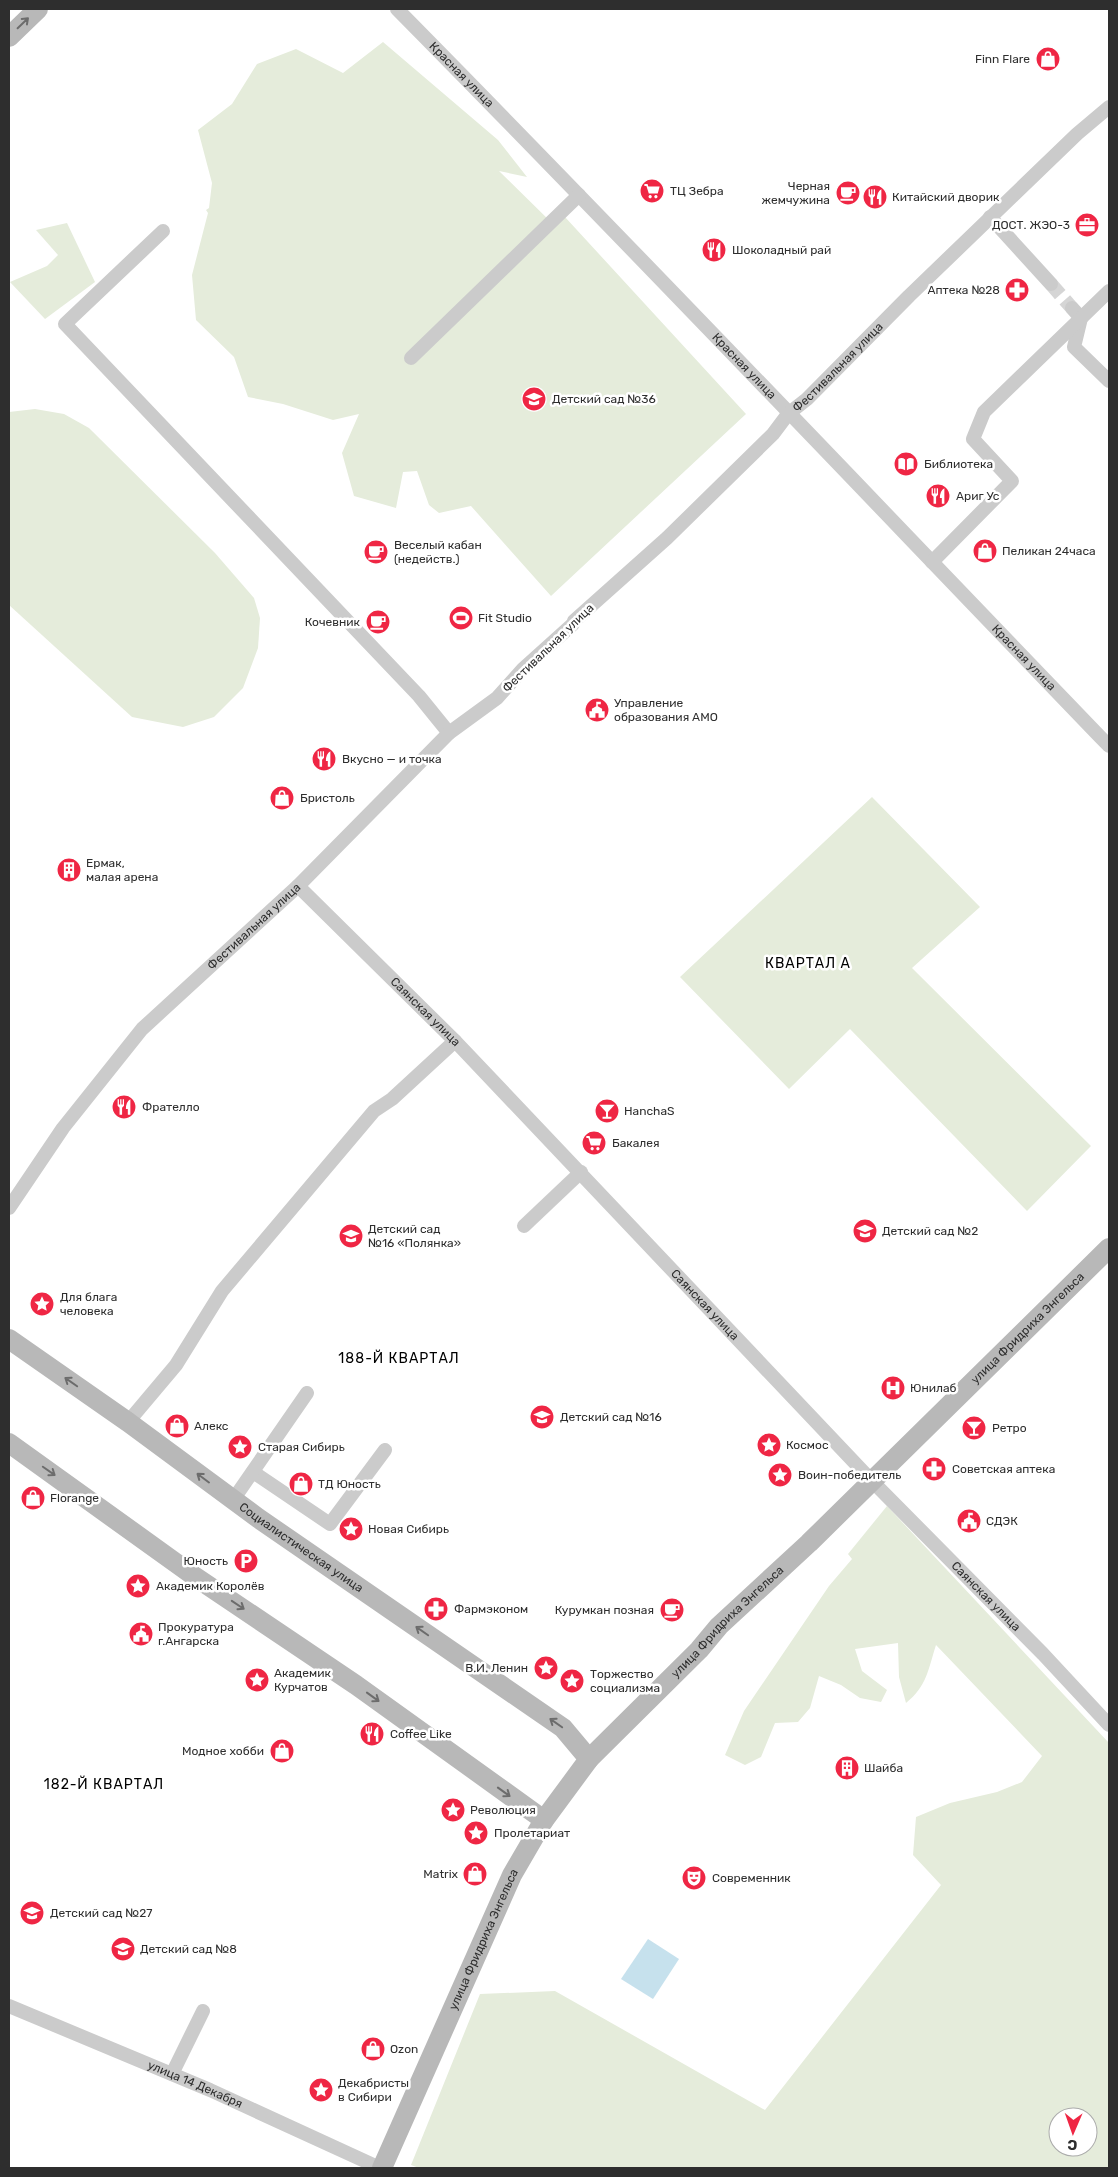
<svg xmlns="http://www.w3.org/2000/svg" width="1118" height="2177" viewBox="0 0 1118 2177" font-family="Rubik,sans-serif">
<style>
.green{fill:#e5ecdb;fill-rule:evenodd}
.water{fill:#c6e1ed}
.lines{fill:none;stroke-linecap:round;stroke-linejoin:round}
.street-tunnel{stroke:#d5d5d5;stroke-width:14;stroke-dasharray:14 7;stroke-linecap:butt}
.street{stroke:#cbcbcb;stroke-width:14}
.secondary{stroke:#b8b8b8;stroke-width:20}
.oneway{stroke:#6c6c6c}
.labels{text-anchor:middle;stroke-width:5;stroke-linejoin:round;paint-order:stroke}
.poi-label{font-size:12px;fill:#2e2e2e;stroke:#fff;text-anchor:start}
.street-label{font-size:12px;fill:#2e2e2e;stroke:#fff}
.neighbourhood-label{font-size:14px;letter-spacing:1px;fill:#000;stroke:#fff}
</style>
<rect width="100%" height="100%" fill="#fff"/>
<!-- green -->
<g class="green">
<polygon points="383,42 498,140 527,177 499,171 555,226 565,217 746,414 551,596 471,506 439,513 429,505 417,471 403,472 396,508 354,496 342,453 359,414 333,420 283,404 248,397 234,357 196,320 192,275 208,213 206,210 209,208 212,183 198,130 232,104 257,64 296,49 343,73"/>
<polygon points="67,223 95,282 45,319 10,282 47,266 58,255 36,230"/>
<polygon points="35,409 64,414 89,428 215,553 254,598 260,618 258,648 243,688 214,717 183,727 132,717 9,605 9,412"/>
<polygon points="872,797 980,907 912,968 1091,1146 1027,1211 850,1029 789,1089 680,977"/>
<path d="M887,1506L1109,1743V2168H419L411,2165L480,1994L555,1991L765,2110L941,1885L913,1855L916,1817L950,1803L997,1792L1022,1782L1042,1756L936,1645C928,1670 927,1686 906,1703L899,1677L898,1643L855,1649L862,1671L887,1690L881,1702L860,1698L841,1685L819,1676L810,1708L798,1722L775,1723L761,1757L745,1765L725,1755L744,1711L829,1586L852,1559L848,1554ZM1058,2117H1088V2147H1058Z"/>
</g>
<!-- water -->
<polygon class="water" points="648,1939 679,1959 653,1999 621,1979"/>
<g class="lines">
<!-- street-tunnel -->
<polyline class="street-tunnel" points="1051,284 1072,308"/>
<!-- street -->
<g class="street">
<path id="s1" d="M397,9C637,252 872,500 1109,746"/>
<polyline points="990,217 1051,284"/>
<polyline points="163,231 65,324 419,696 449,733"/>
<polyline points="1072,308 1081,318 1074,347 1109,381"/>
<polyline points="411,358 579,195"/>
<polyline points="932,562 1012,481 973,439 984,412 1109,291"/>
<path id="s2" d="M298,886L455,1041L872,1481L1043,1654L1109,1725"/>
<path id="s3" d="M9,1208L63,1128L142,1029L298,886L449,733L497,698L523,669L573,624L574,621L667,538L773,434L788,414L807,399L909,296L1077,134L1109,107"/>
<polyline points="524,1226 581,1172"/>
<polyline points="128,1422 176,1365 222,1291 374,1111 392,1099 455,1041"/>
<polyline points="253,1472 330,1524 385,1450"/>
<polyline points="233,1500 307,1393"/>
<path id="s4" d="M9,2006L210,2090L380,2168"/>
<polyline points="172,2074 203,2011"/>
</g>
<!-- secondary -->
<g class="secondary">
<polyline points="9,37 38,9"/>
<path id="s5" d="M9,1339L128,1422L258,1518L563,1728L589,1759"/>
<polyline points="9,1443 194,1576 356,1685 544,1820"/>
<path id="s6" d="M382,2168L512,1875L544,1820L589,1759L699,1650L719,1626L809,1543L1109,1248"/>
</g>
</g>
<!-- one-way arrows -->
<defs><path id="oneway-shaft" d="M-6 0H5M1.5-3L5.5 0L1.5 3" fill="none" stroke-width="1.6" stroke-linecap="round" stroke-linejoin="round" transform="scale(1.25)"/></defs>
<g class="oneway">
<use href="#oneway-shaft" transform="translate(23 23) rotate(-44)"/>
<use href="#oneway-shaft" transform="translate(71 1382) rotate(-145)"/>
<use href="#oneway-shaft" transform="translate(49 1471) rotate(35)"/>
<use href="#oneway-shaft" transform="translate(203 1478) rotate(-143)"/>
<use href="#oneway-shaft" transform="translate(238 1605) rotate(34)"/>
<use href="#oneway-shaft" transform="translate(422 1631) rotate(-145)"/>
<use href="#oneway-shaft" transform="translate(373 1697) rotate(36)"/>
<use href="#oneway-shaft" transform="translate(556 1723) rotate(-145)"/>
<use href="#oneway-shaft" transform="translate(504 1792) rotate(36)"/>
</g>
<!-- icons -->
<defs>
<symbol id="shop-disc" viewBox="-11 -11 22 22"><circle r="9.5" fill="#ef2644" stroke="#fff"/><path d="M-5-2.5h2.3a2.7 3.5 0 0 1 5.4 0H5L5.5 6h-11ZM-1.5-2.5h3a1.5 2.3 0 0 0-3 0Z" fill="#fff"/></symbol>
<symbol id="supermarket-disc" viewBox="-11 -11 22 22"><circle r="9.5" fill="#ef2644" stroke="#fff"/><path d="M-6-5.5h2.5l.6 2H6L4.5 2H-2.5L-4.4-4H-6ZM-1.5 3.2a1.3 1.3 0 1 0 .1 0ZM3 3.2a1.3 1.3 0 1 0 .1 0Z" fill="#fff"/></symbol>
<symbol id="cafe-disc" viewBox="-11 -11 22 22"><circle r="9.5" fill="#ef2644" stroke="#fff"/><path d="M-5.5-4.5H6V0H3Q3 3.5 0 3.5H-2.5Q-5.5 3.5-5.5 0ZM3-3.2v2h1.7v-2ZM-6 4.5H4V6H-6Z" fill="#fff"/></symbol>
<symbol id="restaurant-disc" viewBox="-11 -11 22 22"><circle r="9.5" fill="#ef2644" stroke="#fff"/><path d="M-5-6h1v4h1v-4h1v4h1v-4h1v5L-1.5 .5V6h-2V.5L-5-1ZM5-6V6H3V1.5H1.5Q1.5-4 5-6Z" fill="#fff"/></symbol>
<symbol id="office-disc" viewBox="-11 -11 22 22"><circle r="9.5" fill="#ef2644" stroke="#fff"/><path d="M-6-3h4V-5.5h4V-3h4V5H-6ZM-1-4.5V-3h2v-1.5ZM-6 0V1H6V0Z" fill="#fff"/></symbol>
<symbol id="pharmacy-disc" viewBox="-11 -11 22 22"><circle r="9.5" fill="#ef2644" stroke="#fff"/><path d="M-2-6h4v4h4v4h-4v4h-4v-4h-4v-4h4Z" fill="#fff"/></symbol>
<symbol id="school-disc" viewBox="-11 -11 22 22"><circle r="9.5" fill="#ef2644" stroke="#fff"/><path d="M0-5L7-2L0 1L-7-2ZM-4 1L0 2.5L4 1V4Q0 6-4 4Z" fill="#fff"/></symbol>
<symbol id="library-disc" viewBox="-11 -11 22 22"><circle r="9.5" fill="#ef2644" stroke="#fff"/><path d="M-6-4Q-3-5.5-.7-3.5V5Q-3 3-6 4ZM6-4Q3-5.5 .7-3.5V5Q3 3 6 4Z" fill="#fff"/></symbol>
<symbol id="stadium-disc" viewBox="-11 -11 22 22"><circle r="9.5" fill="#ef2644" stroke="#fff"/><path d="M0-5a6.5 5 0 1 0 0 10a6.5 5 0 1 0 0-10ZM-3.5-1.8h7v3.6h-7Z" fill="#fff"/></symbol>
<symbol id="civic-disc" viewBox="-11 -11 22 22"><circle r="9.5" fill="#ef2644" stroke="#fff"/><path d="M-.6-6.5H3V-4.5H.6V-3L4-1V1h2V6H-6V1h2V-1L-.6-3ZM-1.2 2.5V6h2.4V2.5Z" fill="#fff"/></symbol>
<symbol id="building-disc" viewBox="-11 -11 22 22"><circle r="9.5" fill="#ef2644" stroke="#fff"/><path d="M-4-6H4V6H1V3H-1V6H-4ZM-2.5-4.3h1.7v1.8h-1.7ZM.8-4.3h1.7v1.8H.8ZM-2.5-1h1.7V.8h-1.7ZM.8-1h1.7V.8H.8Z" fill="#fff"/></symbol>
<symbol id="bar-disc" viewBox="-11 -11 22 22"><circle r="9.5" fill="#ef2644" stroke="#fff"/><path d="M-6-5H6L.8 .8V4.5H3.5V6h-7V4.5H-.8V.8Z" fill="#fff"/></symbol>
<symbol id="sight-disc" viewBox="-11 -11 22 22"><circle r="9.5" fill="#ef2644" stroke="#fff"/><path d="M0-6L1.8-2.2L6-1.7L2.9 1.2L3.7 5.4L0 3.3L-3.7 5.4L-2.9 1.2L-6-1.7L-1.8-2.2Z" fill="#fff"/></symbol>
<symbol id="hospital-disc" viewBox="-11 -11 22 22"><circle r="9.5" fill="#ef2644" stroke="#fff"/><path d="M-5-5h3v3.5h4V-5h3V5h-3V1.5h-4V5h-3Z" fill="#fff"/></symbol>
<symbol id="parking-disc" viewBox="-11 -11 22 22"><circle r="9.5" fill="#ef2644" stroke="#fff"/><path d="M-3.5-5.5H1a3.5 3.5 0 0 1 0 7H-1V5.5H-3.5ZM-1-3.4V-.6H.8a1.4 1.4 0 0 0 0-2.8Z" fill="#fff"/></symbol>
<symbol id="theatre-disc" viewBox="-11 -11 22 22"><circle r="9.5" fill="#ef2644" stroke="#fff"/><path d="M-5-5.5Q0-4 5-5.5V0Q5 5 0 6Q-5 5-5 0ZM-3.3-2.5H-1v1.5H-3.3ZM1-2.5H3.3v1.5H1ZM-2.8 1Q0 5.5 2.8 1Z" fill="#fff"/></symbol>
</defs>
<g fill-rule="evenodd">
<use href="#shop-disc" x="1034" y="45" width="28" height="28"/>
<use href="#supermarket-disc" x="638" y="177" width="28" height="28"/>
<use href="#cafe-disc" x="834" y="179" width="28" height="28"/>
<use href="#restaurant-disc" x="861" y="183" width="28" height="28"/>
<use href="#office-disc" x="1073" y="211" width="28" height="28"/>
<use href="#restaurant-disc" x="700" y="236" width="28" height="28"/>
<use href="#pharmacy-disc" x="1003" y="276" width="28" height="28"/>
<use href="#school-disc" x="520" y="385" width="28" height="28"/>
<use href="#library-disc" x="892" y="450" width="28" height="28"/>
<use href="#restaurant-disc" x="924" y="482" width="28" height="28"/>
<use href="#shop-disc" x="971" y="537" width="28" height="28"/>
<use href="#cafe-disc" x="362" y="538" width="28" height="28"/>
<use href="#stadium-disc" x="447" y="604" width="28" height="28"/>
<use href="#cafe-disc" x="364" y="608" width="28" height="28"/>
<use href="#civic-disc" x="583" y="696" width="28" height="28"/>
<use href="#restaurant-disc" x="310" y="745" width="28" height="28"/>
<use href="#shop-disc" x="268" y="784" width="28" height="28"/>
<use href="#building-disc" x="55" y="856" width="28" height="28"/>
<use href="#restaurant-disc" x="110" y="1093" width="28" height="28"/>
<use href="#bar-disc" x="593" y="1097" width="28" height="28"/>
<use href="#supermarket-disc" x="580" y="1129" width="28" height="28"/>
<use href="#school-disc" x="851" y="1217" width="28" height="28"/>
<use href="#school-disc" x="337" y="1222" width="28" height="28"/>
<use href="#sight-disc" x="28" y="1290" width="28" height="28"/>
<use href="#hospital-disc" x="879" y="1374" width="28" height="28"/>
<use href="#school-disc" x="528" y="1403" width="28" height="28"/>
<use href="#shop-disc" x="163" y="1412" width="28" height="28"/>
<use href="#bar-disc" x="960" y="1414" width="28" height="28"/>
<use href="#sight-disc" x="755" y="1431" width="28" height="28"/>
<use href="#sight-disc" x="226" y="1433" width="28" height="28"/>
<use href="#pharmacy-disc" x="920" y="1455" width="28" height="28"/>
<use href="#sight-disc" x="766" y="1461" width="28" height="28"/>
<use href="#shop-disc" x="287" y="1470" width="28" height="28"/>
<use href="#shop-disc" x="19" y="1484" width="28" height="28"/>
<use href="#civic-disc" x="955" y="1507" width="28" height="28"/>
<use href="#sight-disc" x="337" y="1515" width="28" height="28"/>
<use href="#parking-disc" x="232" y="1547" width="28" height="28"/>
<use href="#sight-disc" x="124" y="1572" width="28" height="28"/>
<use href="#pharmacy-disc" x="422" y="1595" width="28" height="28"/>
<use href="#cafe-disc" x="658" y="1596" width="28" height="28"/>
<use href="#civic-disc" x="127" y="1620" width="28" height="28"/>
<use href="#sight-disc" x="532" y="1654" width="28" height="28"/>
<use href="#sight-disc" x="243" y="1666" width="28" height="28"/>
<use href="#sight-disc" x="558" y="1667" width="28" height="28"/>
<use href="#restaurant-disc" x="358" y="1720" width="28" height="28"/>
<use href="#shop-disc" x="268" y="1737" width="28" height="28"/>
<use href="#building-disc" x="833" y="1754" width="28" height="28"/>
<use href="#sight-disc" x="439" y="1796" width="28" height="28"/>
<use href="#sight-disc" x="462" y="1819" width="28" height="28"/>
<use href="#shop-disc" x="461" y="1860" width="28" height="28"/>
<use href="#theatre-disc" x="680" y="1864" width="28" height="28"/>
<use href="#school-disc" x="18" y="1899" width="28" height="28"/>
<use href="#school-disc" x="109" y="1935" width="28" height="28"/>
<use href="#shop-disc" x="359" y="2035" width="28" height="28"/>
<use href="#sight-disc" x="307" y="2076" width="28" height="28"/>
</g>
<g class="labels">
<!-- poi labels -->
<g class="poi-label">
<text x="1030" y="63" text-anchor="end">Finn Flare</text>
<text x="830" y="190" text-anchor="end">Черная<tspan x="830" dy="14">жемчужина</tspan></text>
<text x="670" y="195">ТЦ Зебра</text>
<text x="892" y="201">Китайский дворик</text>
<text x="1070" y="229" text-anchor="end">ДОСТ. ЖЭО-3</text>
<text x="732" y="254">Шоколадный рай</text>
<text x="1000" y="294" text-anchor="end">Аптека №28</text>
<text x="552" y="403">Детский сад №36</text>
<text x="924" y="468">Библиотека</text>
<text x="956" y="500">Ариг Ус</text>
<text x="394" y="549">Веселый кабан<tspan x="394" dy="14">(недейств.)</tspan></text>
<text x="1002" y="555">Пеликан 24часа</text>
<text x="478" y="622">Fit Studio</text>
<text x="360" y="626" text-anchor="end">Кочевник</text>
<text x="614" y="707">Управление<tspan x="614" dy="14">образования АМО</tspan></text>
<text x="342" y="763">Вкусно — и точка</text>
<text x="300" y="802">Бристоль</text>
<text x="86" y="867">Ермак,<tspan x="86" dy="14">малая арена</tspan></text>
<text x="142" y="1111">Фрателло</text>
<text x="624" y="1115">HanchaS</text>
<text x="612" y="1147">Бакалея</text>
<text x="368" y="1233">Детский сад<tspan x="368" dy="14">№16 «Полянка»</tspan></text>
<text x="882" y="1235">Детский сад №2</text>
<text x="60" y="1301">Для блага<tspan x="60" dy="14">человека</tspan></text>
<text x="910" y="1392">Юнилаб</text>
<text x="560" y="1421">Детский сад №16</text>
<text x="194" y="1430">Алекс</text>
<text x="992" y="1432">Ретро</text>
<text x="786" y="1449">Космос</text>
<text x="258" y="1451">Старая Сибирь</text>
<text x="952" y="1473">Советская аптека</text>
<text x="798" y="1479">Воин-победитель</text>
<text x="318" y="1488">ТД Юность</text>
<text x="50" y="1502">Florange</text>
<text x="986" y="1525">СДЭК</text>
<text x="368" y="1533">Новая Сибирь</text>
<text x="228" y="1565" text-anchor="end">Юность</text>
<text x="156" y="1590">Академик Королёв</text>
<text x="454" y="1613">Фармэконом</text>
<text x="654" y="1614" text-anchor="end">Курумкан позная</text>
<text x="158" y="1631">Прокуратура<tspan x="158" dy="14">г.Ангарска</tspan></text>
<text x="528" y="1672" text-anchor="end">В.И. Ленин</text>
<text x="274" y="1677">Академик<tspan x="274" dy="14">Курчатов</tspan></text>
<text x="590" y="1678">Торжество<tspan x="590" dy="14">социализма</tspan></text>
<text x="390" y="1738">Coffee Like</text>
<text x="264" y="1755" text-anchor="end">Модное хобби</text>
<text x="864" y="1772">Шайба</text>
<text x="470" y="1814">Революция</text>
<text x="494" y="1837">Пролетариат</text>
<text x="458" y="1878" text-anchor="end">Matrix</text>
<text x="712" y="1882">Современник</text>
<text x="50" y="1917">Детский сад №27</text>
<text x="140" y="1953">Детский сад №8</text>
<text x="390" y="2053">Ozon</text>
<text x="338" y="2087">Декабристы<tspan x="338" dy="14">в Сибири</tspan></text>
</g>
<!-- street labels -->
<g class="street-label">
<text dy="4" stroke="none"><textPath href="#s1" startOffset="92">Красная улица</textPath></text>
<text dy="4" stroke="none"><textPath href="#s1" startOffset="498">Красная улица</textPath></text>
<text dy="4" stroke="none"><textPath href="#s3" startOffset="1185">Фестивальная улица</textPath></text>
<text transform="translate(548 648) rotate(-44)" y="4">Фестивальная улица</text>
<text dy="4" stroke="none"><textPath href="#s1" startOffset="902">Красная улица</textPath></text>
<text dy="4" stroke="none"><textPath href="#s3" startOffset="375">Фестивальная улица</textPath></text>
<text dy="4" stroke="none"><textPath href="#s2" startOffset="179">Саянская улица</textPath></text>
<text dy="4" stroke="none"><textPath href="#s2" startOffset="584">Саянская улица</textPath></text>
<text dy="4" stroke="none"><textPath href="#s6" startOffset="1075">улица Фридриха Энгельса</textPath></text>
<text dy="4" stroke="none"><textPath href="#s5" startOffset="359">Социалистическая улица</textPath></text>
<text dy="4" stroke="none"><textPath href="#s2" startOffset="989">Саянская улица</textPath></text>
<text dy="4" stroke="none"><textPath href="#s6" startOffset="655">улица Фридриха Энгельса</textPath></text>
<text dy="4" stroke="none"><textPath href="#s6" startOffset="250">улица Фридриха Энгельса</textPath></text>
<text dy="4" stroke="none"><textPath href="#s4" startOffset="202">улица 14 Декабря</textPath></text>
</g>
<!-- neighbourhood labels -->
<g class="neighbourhood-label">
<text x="808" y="968">КВАРТАЛ А</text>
<text x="399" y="1363">188-Й КВАРТАЛ</text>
<text x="104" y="1789">182-Й КВАРТАЛ</text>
</g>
</g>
<!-- border -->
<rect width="1118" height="2177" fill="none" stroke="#2e2e2e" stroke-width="20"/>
<!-- north arrow -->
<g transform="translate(1073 2132) rotate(182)"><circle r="24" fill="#ffffff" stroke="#ababab"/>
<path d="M0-4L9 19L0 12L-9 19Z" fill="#ef2644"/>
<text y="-8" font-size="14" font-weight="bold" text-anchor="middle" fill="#2e2e2e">С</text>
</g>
</svg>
